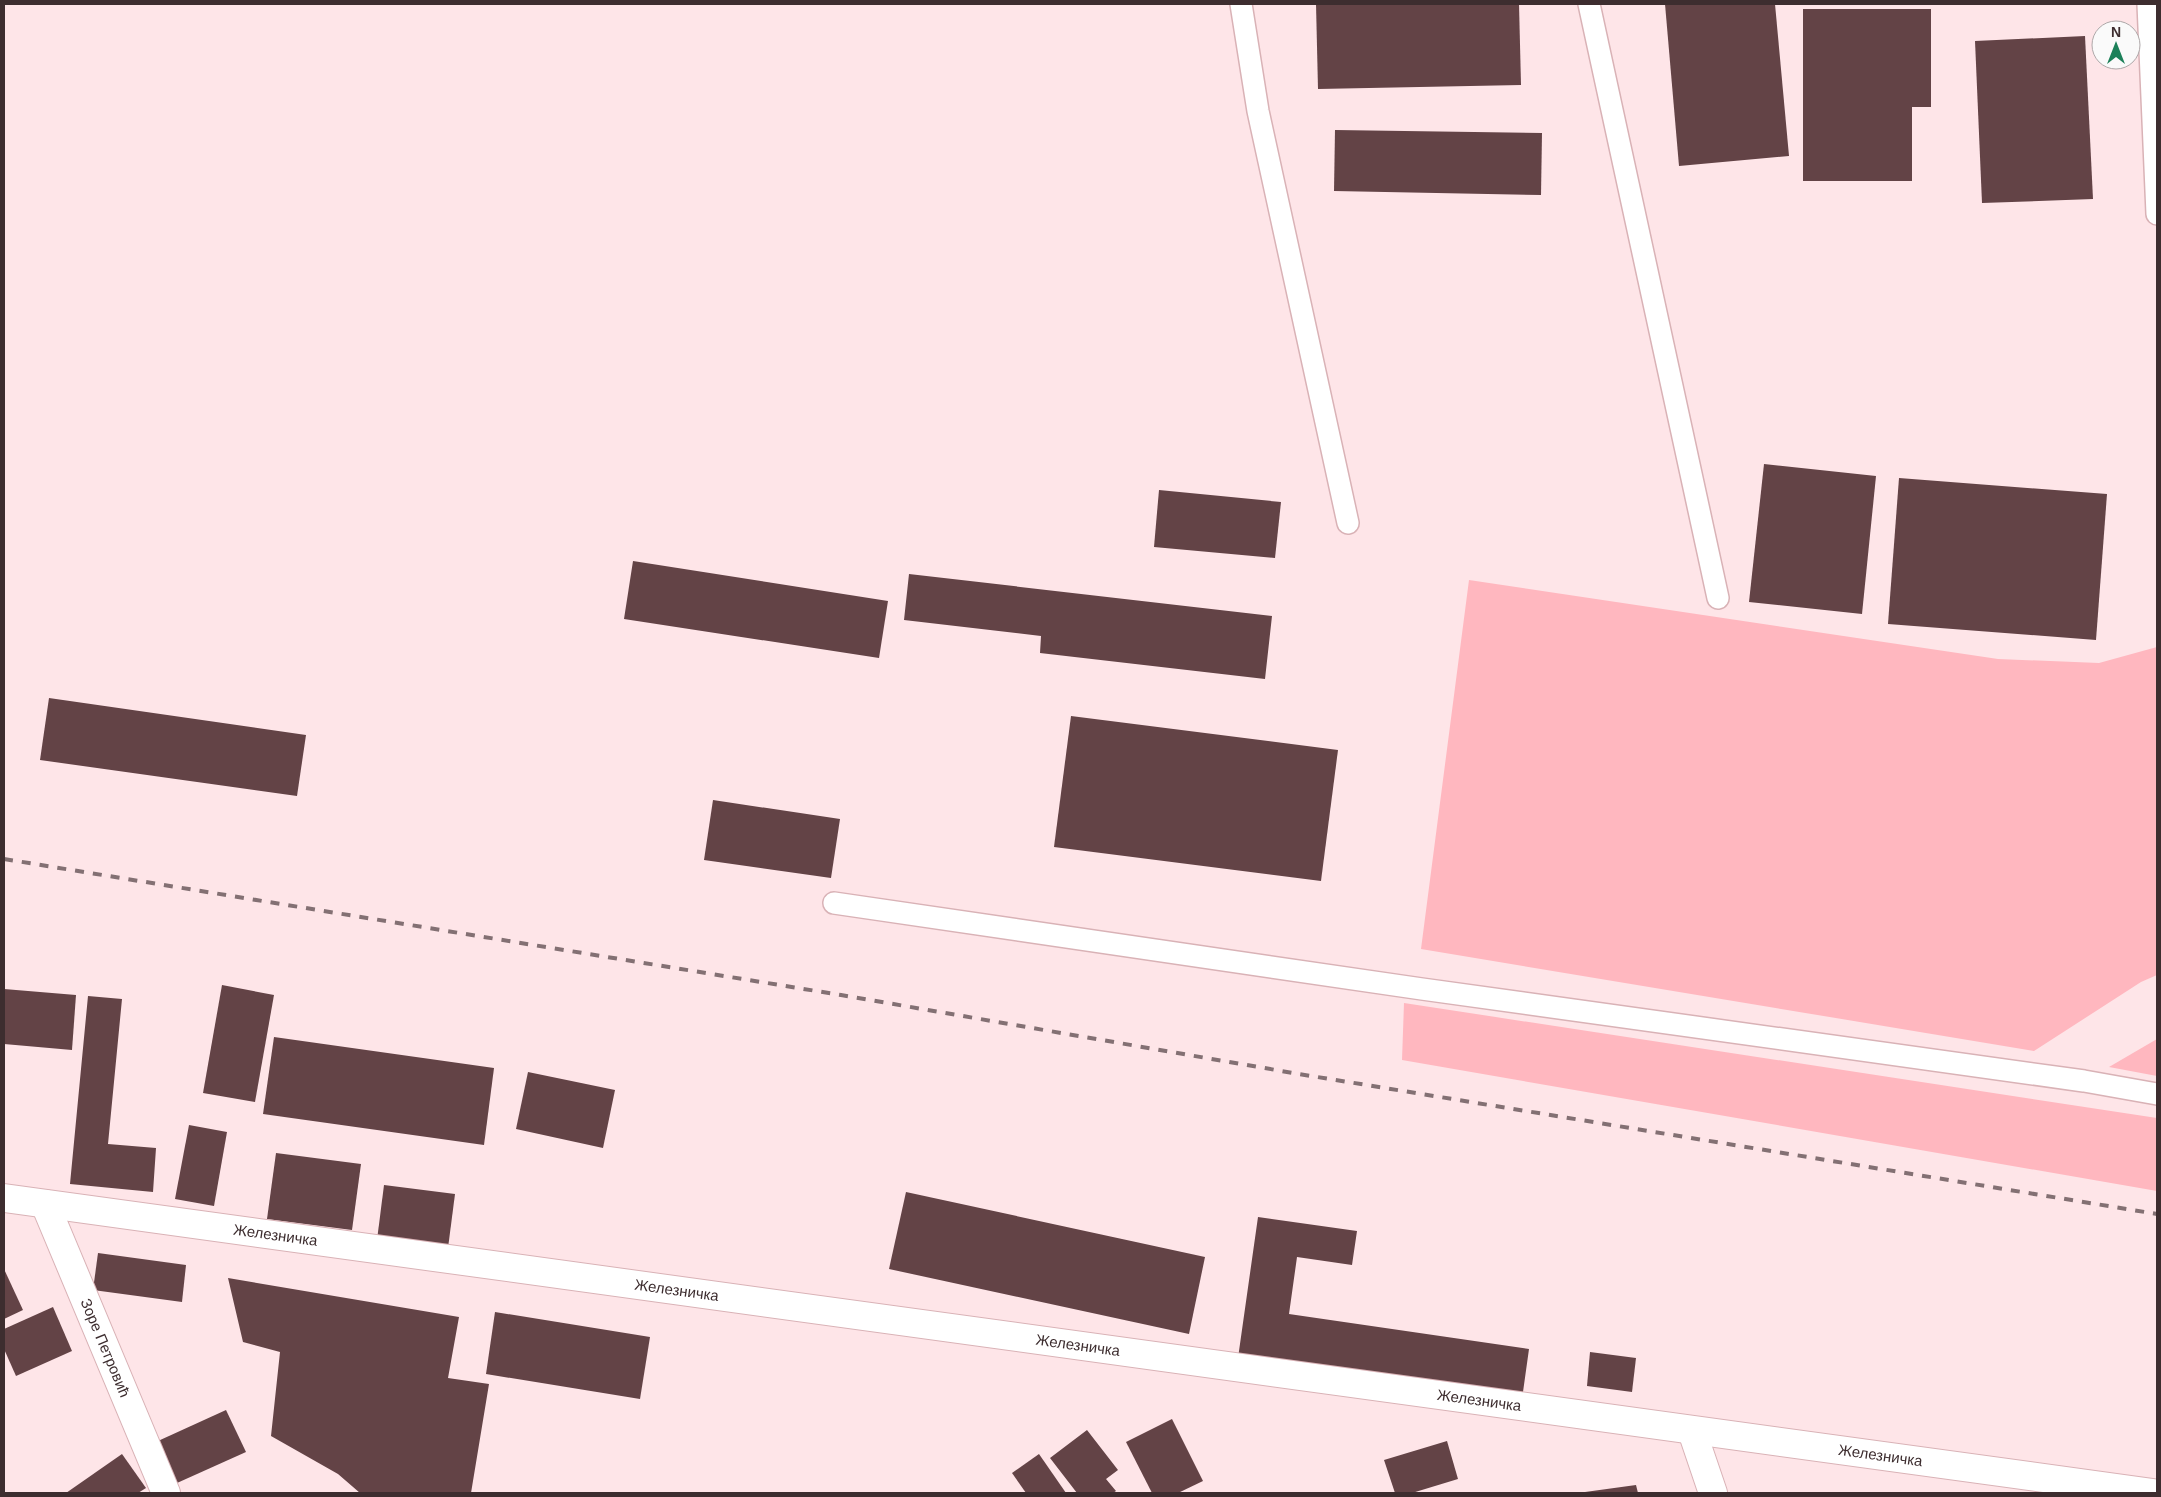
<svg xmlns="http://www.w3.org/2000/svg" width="2161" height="1497" viewBox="0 0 2161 1497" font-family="Arial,sans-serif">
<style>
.green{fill:#ffb7bf}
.building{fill:#634346}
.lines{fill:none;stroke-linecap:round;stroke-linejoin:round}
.lane-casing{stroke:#d9b2b6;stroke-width:24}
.street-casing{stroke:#d9b2b6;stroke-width:30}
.secondary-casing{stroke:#d9b2b6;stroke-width:30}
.lane{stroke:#fff;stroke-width:21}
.street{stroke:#fff;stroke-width:28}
.secondary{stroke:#fff;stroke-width:28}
.rail{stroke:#837073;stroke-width:4;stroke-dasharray:9 9;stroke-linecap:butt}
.labels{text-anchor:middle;stroke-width:5;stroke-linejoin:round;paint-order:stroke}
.street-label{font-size:15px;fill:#3d2d2f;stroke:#fafafa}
</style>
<rect width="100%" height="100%" fill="#fee5e8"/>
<!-- green -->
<g class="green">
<polygon points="1469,580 1998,659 2099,663 2157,647 2157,975 2141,982 2034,1051 1421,949"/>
<polygon points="1404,1003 2157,1118 2157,1191 1402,1060"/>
<polygon points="2157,1039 2157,1076 2109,1067"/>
</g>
<!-- building -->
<g class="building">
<polygon points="1316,4 1519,4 1521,85 1318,89"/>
<polygon points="1665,4 1775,4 1789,156 1679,166"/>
<polygon points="1803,9 1931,9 1931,107 1912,107 1912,181 1803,181"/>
<polygon points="2085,36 2093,199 1982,203 1975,41"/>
<polygon points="1335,130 1542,133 1541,195 1334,191"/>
<polygon points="1764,464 1876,476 1862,614 1749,602"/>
<polygon points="1899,478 2107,494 2096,640 1888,624"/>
<polygon points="1159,490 1281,502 1275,558 1154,547"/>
<polygon points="633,561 888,601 879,658 624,619"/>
<polygon points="909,574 1272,616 1265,679 1040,653 1041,636 904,620"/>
<polygon points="49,698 306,735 297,796 40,760"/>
<polygon points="1071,716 1338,750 1321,881 1054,847"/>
<polygon points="713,800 840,819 831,878 704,860"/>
<polygon points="222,985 274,995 255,1102 203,1093"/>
<polygon points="4,989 76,995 72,1050 4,1044"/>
<polygon points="88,996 122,999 108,1144 156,1148 153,1192 70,1184"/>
<polygon points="274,1037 494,1068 484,1145 263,1114"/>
<polygon points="528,1072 615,1090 603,1148 516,1129"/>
<polygon points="189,1125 227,1132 214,1206 175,1199"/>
<polygon points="276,1153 361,1164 352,1230 267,1219"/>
<polygon points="384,1185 455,1194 448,1248 377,1240"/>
<polygon points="906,1192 1205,1257 1189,1334 889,1269"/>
<polygon points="1258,1217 1357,1231 1352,1265 1297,1257 1289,1314 1529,1349 1522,1399 1238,1358"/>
<polygon points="98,1253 186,1265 182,1302 93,1290"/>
<polygon points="4,1269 23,1310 4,1319"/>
<polygon points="228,1278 459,1317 448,1378 489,1384 471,1493 360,1493 338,1474 271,1436 280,1352 243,1342"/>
<polygon points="53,1307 72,1351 16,1376 4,1349 4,1329"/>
<polygon points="495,1312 650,1337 640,1399 486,1374"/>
<polygon points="1590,1352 1636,1358 1632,1392 1587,1386"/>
<polygon points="226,1410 246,1452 177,1483 158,1441"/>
<polygon points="1172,1419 1203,1481 1178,1493 1152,1493 1126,1442"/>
<polygon points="1087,1430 1118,1470 1106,1479 1116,1491 1113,1493 1077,1493 1050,1458"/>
<polygon points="1447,1441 1458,1479 1412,1493 1395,1493 1384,1460"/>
<polygon points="122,1454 146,1488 138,1493 66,1493"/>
<polygon points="1039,1454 1066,1493 1026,1493 1012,1473"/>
<polygon points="1636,1485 1638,1493 1585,1493 1585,1492"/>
</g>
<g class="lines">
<defs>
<g id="lane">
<polyline points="1241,4 1258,111 1348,523"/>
<polyline points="1589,4 1718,598"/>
<polyline points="2148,4 2157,214"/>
<polyline points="834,903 1422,989 2084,1081 2157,1094"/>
</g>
<g id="street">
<path id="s1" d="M45,1204L166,1493"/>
<polyline points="1692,1431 1713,1493"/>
</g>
<g id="secondary">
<path id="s2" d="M4,1198L2153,1493"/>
</g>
</defs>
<!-- lane casing -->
<use href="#lane" class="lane-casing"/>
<!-- street casing -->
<use href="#street" class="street-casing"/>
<!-- secondary casing -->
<use href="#secondary" class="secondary-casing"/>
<!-- lane -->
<use href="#lane" class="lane"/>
<!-- street -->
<use href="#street" class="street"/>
<!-- secondary -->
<use href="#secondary" class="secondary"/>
<!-- rail -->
<polyline class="rail" points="4,859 841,995 1299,1074 2157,1214"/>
</g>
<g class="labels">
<!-- street labels -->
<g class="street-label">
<text dy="5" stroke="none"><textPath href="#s2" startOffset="274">Железничка</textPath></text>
<text dy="5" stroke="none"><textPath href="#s2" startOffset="679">Железничка</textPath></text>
<text dy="5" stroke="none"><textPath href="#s2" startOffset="1084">Железничка</textPath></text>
<text dy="5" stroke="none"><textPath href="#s1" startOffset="156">Зоре Петровић</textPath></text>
<text dy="5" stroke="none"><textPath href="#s2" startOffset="1489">Железничка</textPath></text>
<text dy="5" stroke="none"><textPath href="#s2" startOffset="1894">Железничка</textPath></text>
</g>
</g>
<!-- border -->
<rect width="2161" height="1497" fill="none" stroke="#3d2d2f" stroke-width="10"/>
<!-- north arrow -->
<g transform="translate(2116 45)"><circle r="24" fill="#fafafa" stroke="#aea8a9"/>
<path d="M0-4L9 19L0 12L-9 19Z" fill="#1c8059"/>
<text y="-8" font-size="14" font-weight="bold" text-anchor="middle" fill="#3d2d2f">N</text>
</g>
</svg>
